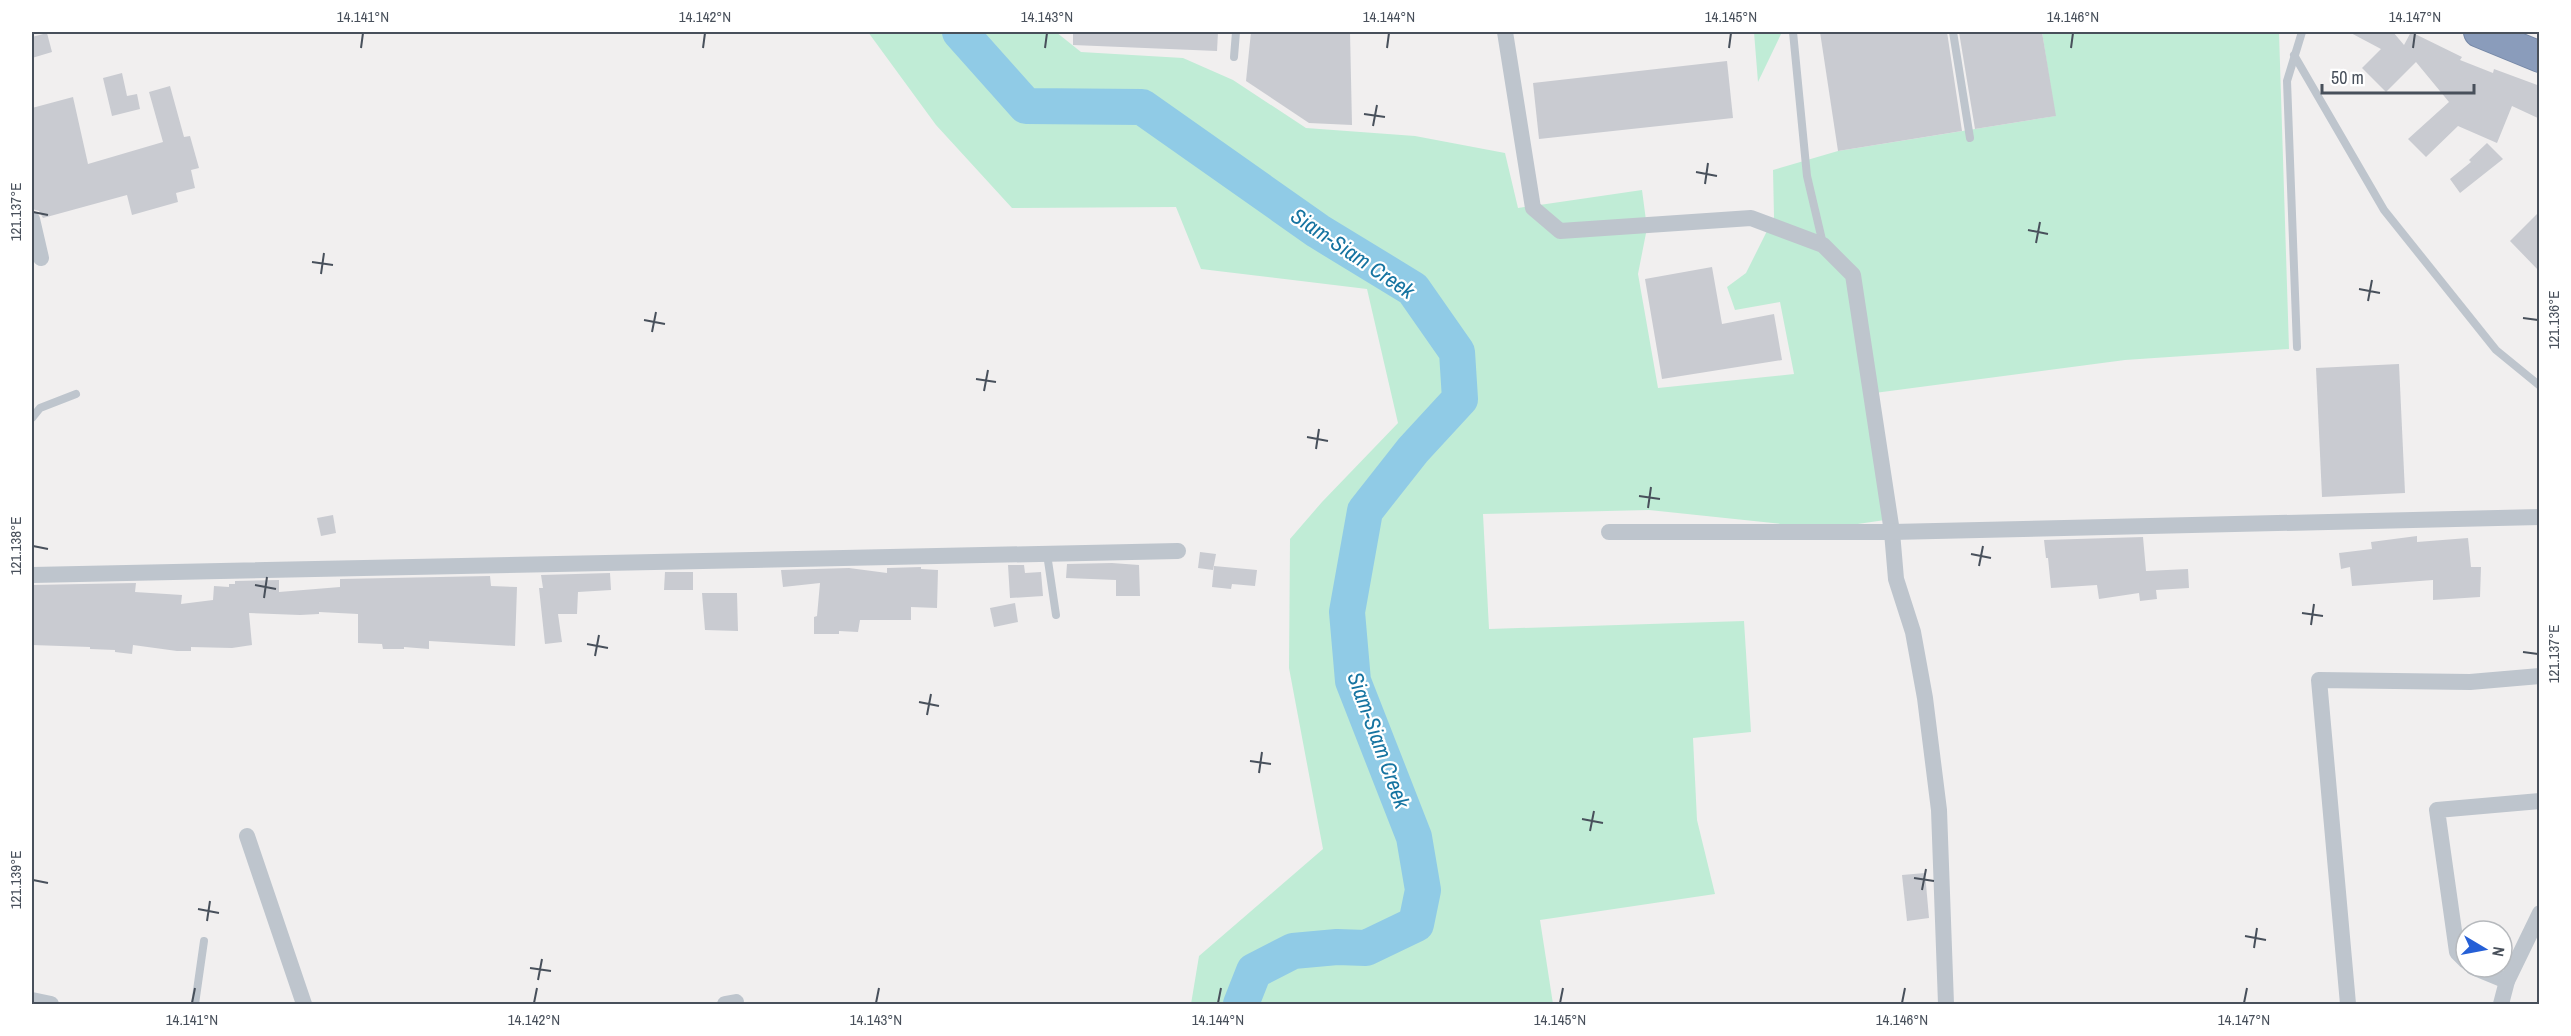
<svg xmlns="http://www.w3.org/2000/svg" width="2571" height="1036" viewBox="0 0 2571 1036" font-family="'Archivo Narrow',sans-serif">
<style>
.green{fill:#c0ecd6}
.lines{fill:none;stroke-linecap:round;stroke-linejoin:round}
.river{stroke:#90cbe6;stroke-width:36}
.building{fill:#c9cbd1}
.highway-casing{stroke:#7587a6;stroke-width:32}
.lane{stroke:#bec5cd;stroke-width:8}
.street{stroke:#bec5cd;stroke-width:16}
.highway{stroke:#8a9cbb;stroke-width:30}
.ticks{fill:none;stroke:#48505b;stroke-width:2}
.labels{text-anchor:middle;stroke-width:4.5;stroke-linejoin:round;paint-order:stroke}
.water-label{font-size:22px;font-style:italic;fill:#1674a1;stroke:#fff}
.neatline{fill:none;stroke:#48505b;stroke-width:2}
.ticks-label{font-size:15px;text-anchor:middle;fill:#48505b}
</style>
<rect width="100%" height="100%" fill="#f1efef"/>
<!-- green -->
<g class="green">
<polygon points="868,32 1056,32 1081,52 1183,58 1233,80 1306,128 1415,136 1505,153 1518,208 1642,190 1647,228 1638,274 1658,388 1794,374 1780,302 1735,310 1727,287 1746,273 1774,217 1773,170 1838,151 2055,116 2042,32 2279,32 2289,349 2125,360 1867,394 1885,520 1844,526 1791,525 1649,510 1483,514 1489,629 1744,621 1751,732 1693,738 1697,820 1715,894 1540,920 1553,1004 1191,1004 1199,956 1323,849 1289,668 1290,539 1322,502 1398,423 1367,289 1201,269 1176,207 1012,208 936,125"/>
<polygon points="1754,32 1782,32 1758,82"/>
</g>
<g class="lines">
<!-- river -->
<polyline class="river" points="960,32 1026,106 1142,107 1318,231 1413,289 1457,352 1460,399 1413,450 1365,511 1347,612 1353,681 1414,837 1423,890 1416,924 1366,948 1337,947 1293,951 1254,971 1241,1004"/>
</g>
<!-- building -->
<g class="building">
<polygon points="1073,32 1218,32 1217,51 1073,45"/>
<polygon points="1251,32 1350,32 1352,125 1309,123 1246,81"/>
<polygon points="1820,32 1947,32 1962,131 1838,151"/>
<polygon points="1959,32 2042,32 2056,116 1975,129"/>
<polygon points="2349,32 2393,32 2404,45 2411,32 2462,57 2460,60 2493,73 2494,69 2540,86 2540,119 2512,106 2497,143 2458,126 2426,157 2408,139 2449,102 2416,62 2386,92 2362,68 2381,49"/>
<polygon points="47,33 52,52 32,58 32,37"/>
<polygon points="1727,61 1733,118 1539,139 1533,83"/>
<polygon points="122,73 127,96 137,94 140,109 112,116 103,78"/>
<polygon points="170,86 184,137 190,136 199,168 191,170 195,188 176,193 178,202 132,215 127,195 43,218 39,211 32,209 32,108 73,97 88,164 163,142 149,92"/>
<polygon points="2487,143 2503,159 2460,193 2450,179 2471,162 2469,160"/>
<polygon points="2540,211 2540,272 2510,241"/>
<polygon points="1712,267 1722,324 1774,314 1782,360 1662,379 1645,279"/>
<polygon points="2399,364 2405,493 2322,497 2316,368"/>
<polygon points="333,515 336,533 321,536 317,518"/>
<polygon points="2417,536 2417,542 2468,538 2471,567 2481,567 2480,597 2433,600 2433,580 2352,586 2350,567 2341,569 2339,553 2372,549 2371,542"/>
<polygon points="2143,537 2146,571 2188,569 2189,588 2156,590 2157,599 2140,601 2139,593 2099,599 2097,585 2051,588 2048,558 2046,558 2044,540"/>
<polygon points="1200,552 1216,554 1213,570 1198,568"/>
<polygon points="1112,563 1139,565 1140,596 1116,596 1116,580 1066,578 1067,564"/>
<polygon points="1008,565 1024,565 1025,573 1041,572 1043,596 1010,598"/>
<polygon points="1214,566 1257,570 1255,586 1232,584 1231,589 1212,587"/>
<polygon points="921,567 921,569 938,570 937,608 911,607 911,620 860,620 858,632 839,631 839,634 814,634 814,617 817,616 820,583 783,587 781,570 849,568 887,573 887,568"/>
<polygon points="665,572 693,572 693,590 664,590"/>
<polygon points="610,573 611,590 578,592 577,614 558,614 562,642 545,644 539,588 543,588 541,575"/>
<polygon points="490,576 491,586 517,587 515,646 429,641 429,649 404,647 404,649 383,649 382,644 358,643 358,614 319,612 319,614 300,615 249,613 252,645 232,648 191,647 191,651 177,651 133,645 132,654 115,652 115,650 90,649 90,647 32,645 32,585 136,583 135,592 182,595 181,604 213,600 214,586 229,587 229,584 235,584 235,581 279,580 279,592 340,587 340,579"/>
<polygon points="702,593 737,593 738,631 705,630"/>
<polygon points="1015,603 1018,622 994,627 990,608"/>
<polygon points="1925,873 1929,918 1907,921 1902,875"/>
</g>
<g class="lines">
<defs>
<polyline id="highway" points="2479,32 2540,57"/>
</defs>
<!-- highway casing -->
<use href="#highway" class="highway-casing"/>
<!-- lane -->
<g class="lane">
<polyline points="1793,32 1807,176 1823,244"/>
<polyline points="1953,32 1970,138"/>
<polyline points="2294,55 2384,210 2496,350 2540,386"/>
<polyline points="1234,57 1236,32"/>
<polyline points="2297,347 2287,81 2302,32"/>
<polyline points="32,418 40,408 76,394"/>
<polyline points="1047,554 1056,615"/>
<polyline points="195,1004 204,941"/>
</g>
<!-- street -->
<g class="street">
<polyline points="1505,32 1533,208 1560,231 1751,218 1823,245 1853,275 1892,532 1896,579 1913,632 1925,698 1939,810 1946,1004"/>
<polyline points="32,219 41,258"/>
<polyline points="1609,532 1892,532 2540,517"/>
<polyline points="32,575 1178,551"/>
<polyline points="247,836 304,1004"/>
<polyline points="2466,961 2457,952 2437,810 2540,801"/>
<polyline points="2473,967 2507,981"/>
<polyline points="32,1000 51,1004"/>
<polyline points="725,1004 736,1002"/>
<polyline points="2348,1004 2319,680 2470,682 2540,676"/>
<polyline points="2501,1004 2507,981 2540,913"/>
</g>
<!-- highway -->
<use href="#highway" class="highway"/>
</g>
<!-- ticks -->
<path class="ticks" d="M361,48L363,33M703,48L705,33M1045,48L1047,33M1387,48L1389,33M1729,48L1731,33M2071,48L2073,33M2413,48L2415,33M1364,114L1385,117M1373,126L1377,105M1696,172L1717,176M1705,184L1708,163M33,212L48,215M2028,230L2048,234M2036,243L2040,222M312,262L333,265M321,274L324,253M2359,289L2380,293M2368,301L2372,280M2523,318L2538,320M644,320L665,324M652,332L656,312M976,379L996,382M984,391L988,370M1307,437L1328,441M1316,449L1319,429M1639,496L1660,499M1648,508L1651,487M33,546L48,549M1971,554L1991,558M1979,566L1983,546M255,585L276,589M264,598L267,577M2302,613L2323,616M2311,625L2314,604M587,644L608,648M2523,652L2538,654M595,656L599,635M919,702L939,706M927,715L931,694M1250,761L1271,764M1259,773L1262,752M1582,819L1603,823M1590,831L1594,811M1914,878L1934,881M33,880L48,883M1922,890L1926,869M198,909L219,913M207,921L210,901M2245,936L2266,940M2254,948L2257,928M530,968L551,971M538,980L542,959M192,1003L195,988M534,1003L537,988M876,1003L879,988M1218,1003L1221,988M1560,1003L1563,988M1902,1003L1905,988M2244,1003L2247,988"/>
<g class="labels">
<!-- water labels -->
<g class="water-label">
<text transform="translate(1353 253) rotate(34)" y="8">Siam-Siam Creek</text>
<text transform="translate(1379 740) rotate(70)" y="8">Siam-Siam Creek</text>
</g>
</g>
<!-- border -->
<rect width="2571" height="1036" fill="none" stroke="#ffffff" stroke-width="66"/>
<!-- north arrow -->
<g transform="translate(2484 949) rotate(100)"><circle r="28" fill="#ffffff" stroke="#b6b9bd" stroke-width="1.5"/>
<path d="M0-4.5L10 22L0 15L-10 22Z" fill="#255fd6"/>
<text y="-9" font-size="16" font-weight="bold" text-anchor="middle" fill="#48505b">N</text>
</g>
<!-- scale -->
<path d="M2322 84v9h152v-9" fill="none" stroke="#48505b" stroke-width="3"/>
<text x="2331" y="84" font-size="18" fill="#48505b" stroke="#ffffff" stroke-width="4.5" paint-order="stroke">50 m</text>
<rect x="33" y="33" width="2505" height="970" class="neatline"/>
<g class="ticks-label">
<text x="363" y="22">14.141°N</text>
<text x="705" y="22">14.142°N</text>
<text x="1047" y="22">14.143°N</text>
<text x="1389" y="22">14.144°N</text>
<text x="1731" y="22">14.145°N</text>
<text x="2073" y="22">14.146°N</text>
<text x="2415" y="22">14.147°N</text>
<text transform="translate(16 212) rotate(-90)" y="5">121.137°E</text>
<text transform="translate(2554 320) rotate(-90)" y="5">121.136°E</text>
<text transform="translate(16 546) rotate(-90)" y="5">121.138°E</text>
<text transform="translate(2554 654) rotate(-90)" y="5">121.137°E</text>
<text transform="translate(16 880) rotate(-90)" y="5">121.139°E</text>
<text x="192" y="1025">14.141°N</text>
<text x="534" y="1025">14.142°N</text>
<text x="876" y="1025">14.143°N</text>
<text x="1218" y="1025">14.144°N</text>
<text x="1560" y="1025">14.145°N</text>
<text x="1902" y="1025">14.146°N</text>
<text x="2244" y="1025">14.147°N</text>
</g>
</svg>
